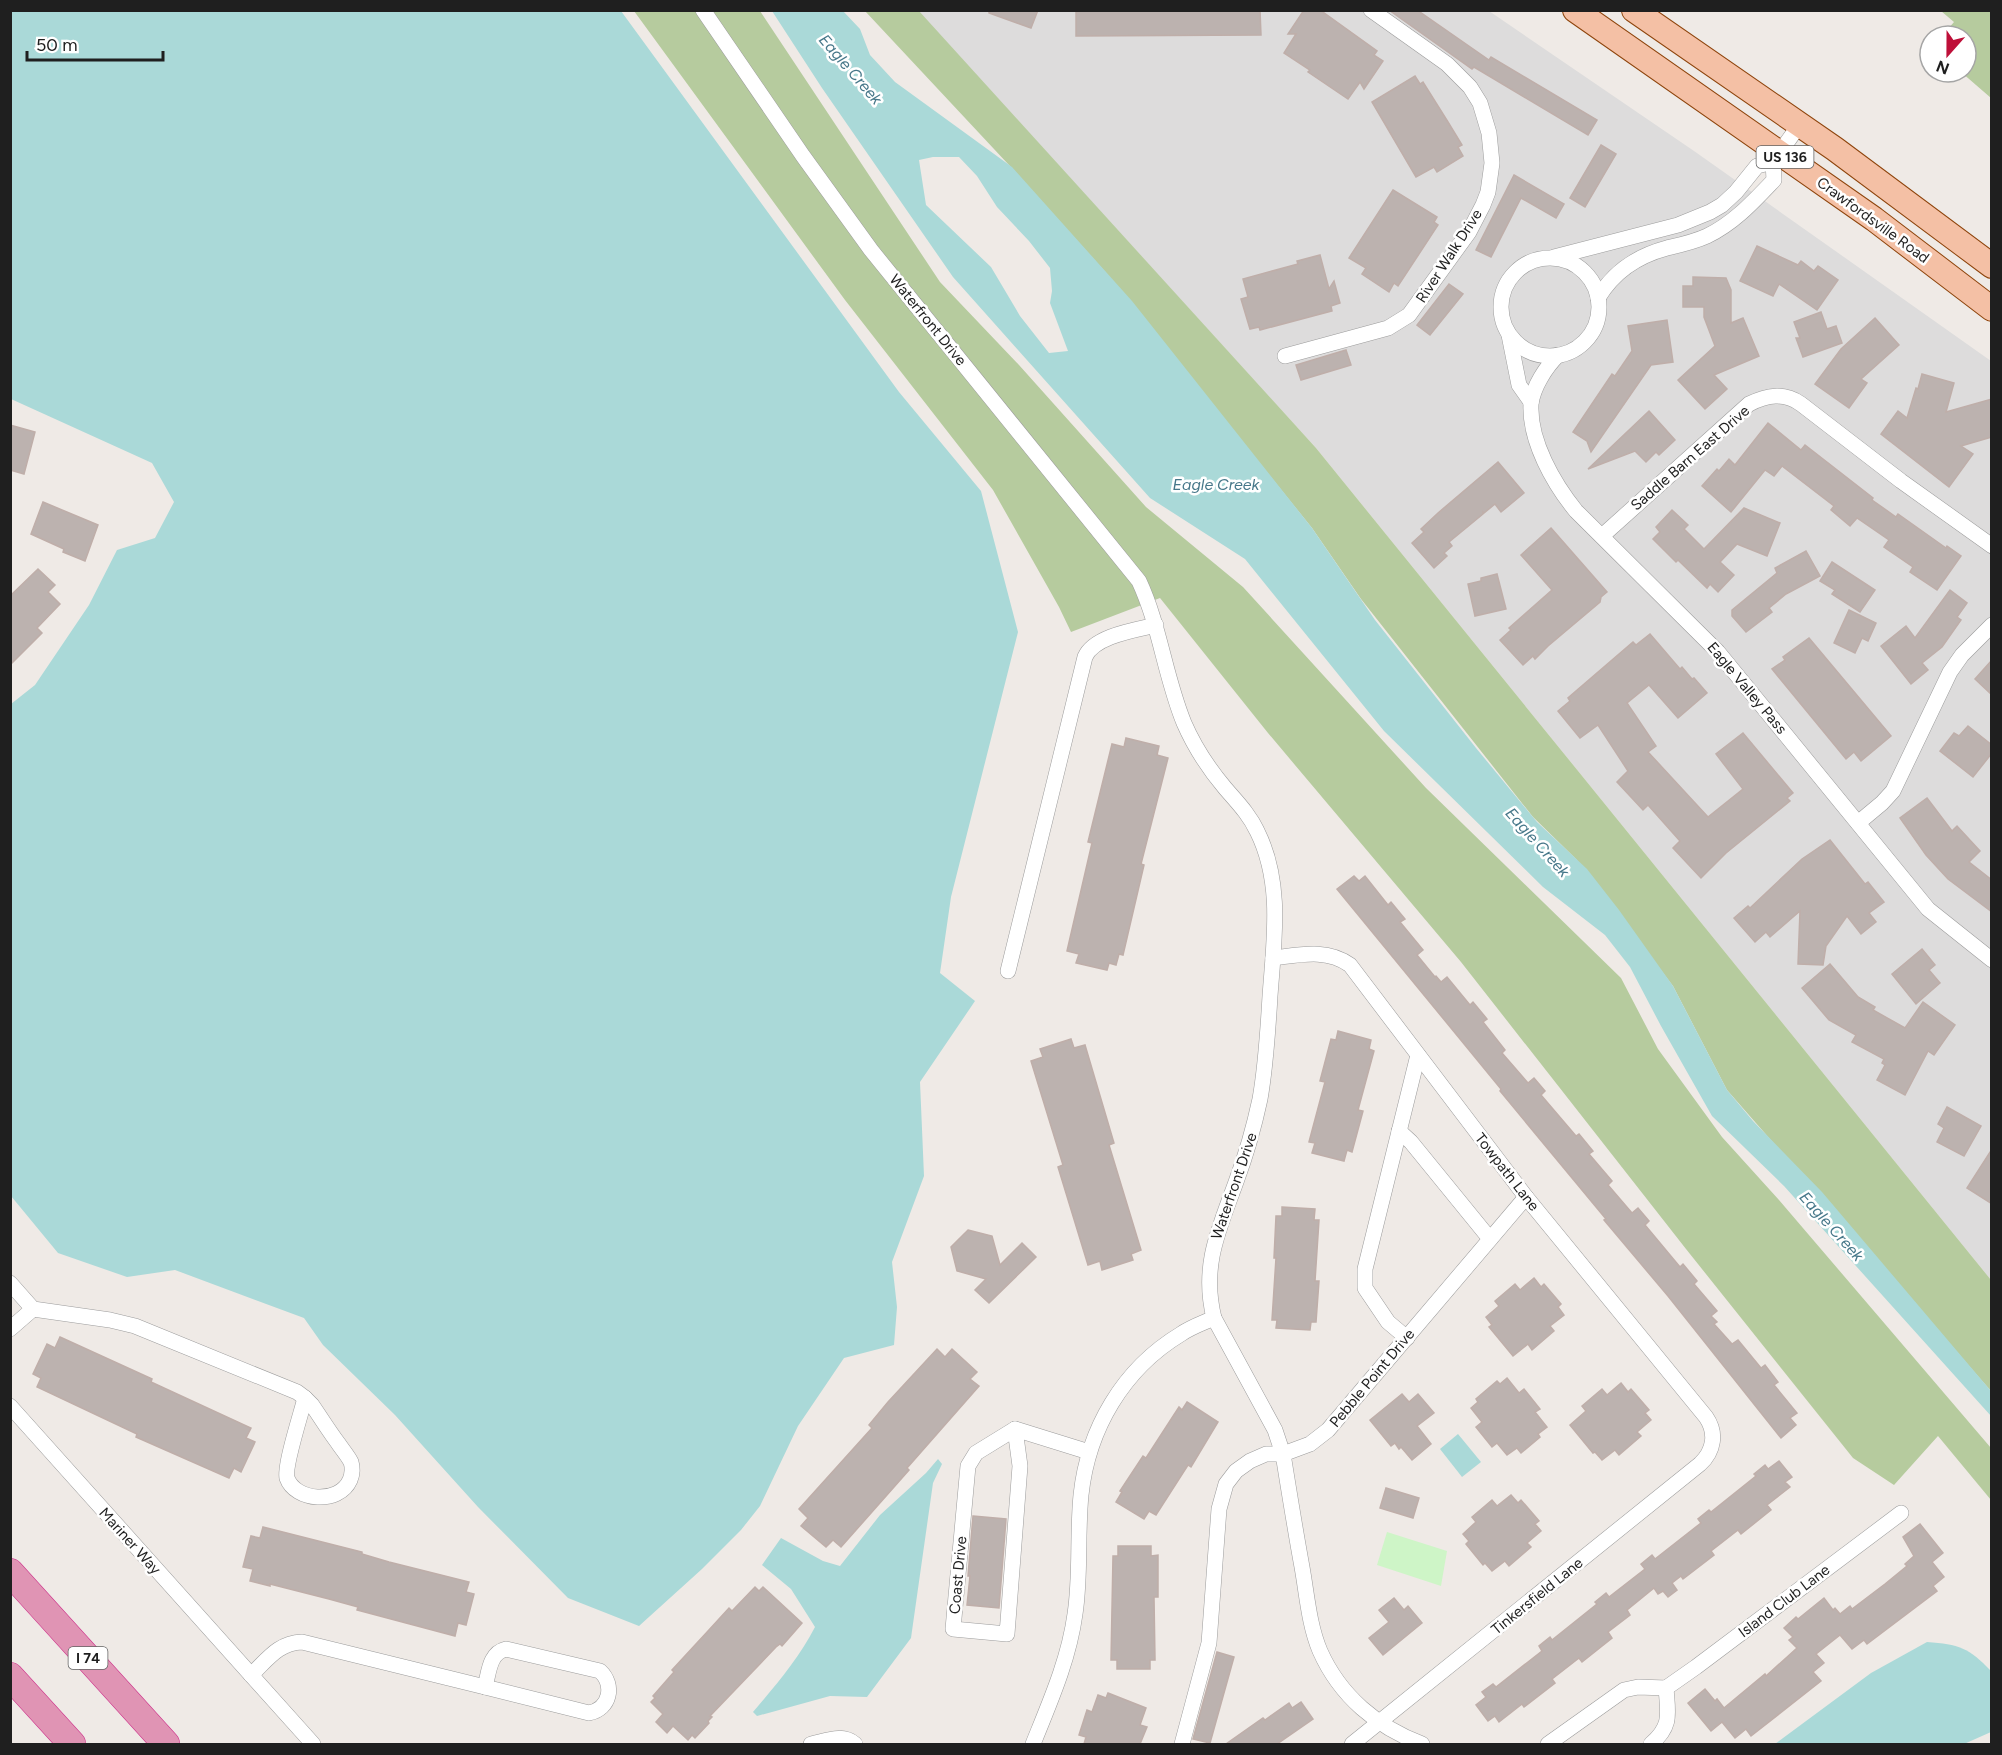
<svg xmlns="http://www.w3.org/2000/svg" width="2002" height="1755" viewBox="0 0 2002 1755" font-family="Figtree,sans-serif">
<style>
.residential{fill:#dddcdc}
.forest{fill:#b6cb9e}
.park{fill:#cef5c7}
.water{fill:#aad9d8;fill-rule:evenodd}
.building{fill:#bcb2af;stroke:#bfaea9;stroke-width:1.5}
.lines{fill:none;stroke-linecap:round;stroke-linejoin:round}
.street-casing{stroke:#9c9c9c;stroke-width:16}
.primary-casing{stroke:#8e440c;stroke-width:26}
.highway-casing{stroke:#cd338c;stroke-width:28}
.street{stroke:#fff;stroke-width:15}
.primary{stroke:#f4c0a5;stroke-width:24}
.highway{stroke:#e094b4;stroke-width:27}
.labels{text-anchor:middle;stroke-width:5;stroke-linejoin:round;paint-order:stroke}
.shield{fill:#fff;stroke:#626262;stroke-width:1.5}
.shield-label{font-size:14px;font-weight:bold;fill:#1f1f1f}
.street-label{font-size:15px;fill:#1f1f1f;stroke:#fff}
.water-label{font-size:16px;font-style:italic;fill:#467789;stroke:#fff}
</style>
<rect width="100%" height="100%" fill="#efeae6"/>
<!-- residential -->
<polygon class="residential" points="918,11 1489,11 1694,151 1991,361 1991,1280 1316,448"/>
<!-- forest -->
<g class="forest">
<polygon points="634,11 760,11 940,282 1019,365 1146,507 1243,587 1426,788 1621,978 1658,1049 1722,1137 1779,1200 1991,1448 1991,1500 1938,1436 1894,1485 1853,1458 1686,1249 1461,962 1268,733 1160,598 1071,632 1059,607 993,490 845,300"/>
<polygon points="865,11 919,11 1316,448 1991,1280 1991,1391 1727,1090 1673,986 1576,859 1533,817 1361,599 1312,528 1107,274 1008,164"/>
<polygon points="1941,11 1991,11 1991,98 1961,72 1966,72 1966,36 1942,36 1954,22"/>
</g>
<!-- park -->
<polygon class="park" points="1387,1532 1447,1551 1441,1586 1377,1565"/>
<!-- water -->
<g class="water">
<polygon points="10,11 621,11 899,392 981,491 1018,632 951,897 940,973 975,1001 920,1082 924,1176 892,1262 897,1307 894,1345 844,1358 798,1426 760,1506 741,1530 702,1569 639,1626 568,1598 478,1507 395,1415 323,1345 304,1318 175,1270 127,1277 58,1253 11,1196 11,704 35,685 89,605 117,550 155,538 174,502 152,463 11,399"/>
<path d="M772,11H843L860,29L870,55L895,82L1012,167L1132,301L1312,528L1375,620L1476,748L1537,822L1587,869L1619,910L1673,986L1727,1090L1753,1121L1822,1192L1991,1391V1416L1784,1186L1712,1116L1661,1026L1630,967L1605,935L1543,887L1384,731L1245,559L1150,498L953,277L822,88ZM933,157H959L977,176L997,207L1029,241L1050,268L1052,291L1050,303L1068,351L1049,353L1020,316L991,267L926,205L919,160Z"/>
<polygon points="1458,1434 1481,1462 1462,1477 1440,1449"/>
<path d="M938,1459L942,1464L933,1483L911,1638L867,1697L830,1696L757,1716L753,1712C776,1685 799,1658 815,1627L791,1589L762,1565L781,1538L823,1561L840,1566L880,1515L926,1473Z"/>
<path d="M1927,1642C1959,1644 1969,1648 1991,1671V1732L1964,1744H1775L1871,1673Z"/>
</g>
<!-- building -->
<g class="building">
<polygon points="989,10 1038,10 1031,28 989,13"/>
<polygon points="1076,10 1260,10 1261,35 1076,36"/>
<polygon points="1304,10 1320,10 1377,51 1374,55 1383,61 1364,89 1360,82 1348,99 1308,72 1310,70 1284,53 1296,34 1288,34"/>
<polygon points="1389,10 1417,10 1489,60 1491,57 1597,120 1588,135 1474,67 1472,69"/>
<polygon points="1415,76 1420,84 1423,82 1448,122 1462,145 1458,147 1463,156 1437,172 1434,167 1416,177 1372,102"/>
<polygon points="1601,145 1616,154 1585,207 1570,198"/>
<polygon points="1514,175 1564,204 1556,218 1521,198 1491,257 1476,250"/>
<polygon points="1393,190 1437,217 1434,222 1438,225 1398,286 1394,283 1389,292 1362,274 1366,268 1349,258"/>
<polygon points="1757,246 1798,265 1801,261 1814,271 1818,266 1838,280 1817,310 1779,284 1773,296 1740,281"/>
<polygon points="1320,255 1329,289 1334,281 1340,303 1331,306 1332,311 1260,330 1259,327 1250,329 1241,299 1248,297 1243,279 1298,264 1297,261"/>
<polygon points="1693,277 1726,278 1731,290 1731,323 1743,318 1759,356 1714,375 1727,389 1705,409 1678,380 1715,346 1704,317 1704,307 1683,307 1683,286 1693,286"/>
<polygon points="1449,284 1463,294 1430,335 1417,325"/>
<polygon points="1821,312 1827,329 1836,326 1842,343 1803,357 1796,338 1800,338 1794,322"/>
<polygon points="1875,318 1899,345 1861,379 1867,383 1849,408 1815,384 1841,349"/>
<polygon points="1667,320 1673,362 1651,365 1591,452 1587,441 1573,432 1612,374 1615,376 1632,351 1628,326"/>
<polygon points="1346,350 1351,365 1301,380 1296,365"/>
<polygon points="1922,374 1954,383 1946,412 1992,399 1992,437 1961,446 1973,454 1949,487 1881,434 1898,411 1907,418 1916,388 1918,389"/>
<polygon points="1649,411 1675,440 1659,455 1656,452 1646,462 1635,451 1588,469"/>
<polygon points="1768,423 1801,450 1805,445 1873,498 1872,500 1896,517 1898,514 1946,548 1947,546 1961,556 1937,590 1910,572 1913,567 1884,547 1889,540 1857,518 1850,526 1831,510 1834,506 1782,466 1774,476 1765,470 1731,512 1702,486 1717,469 1719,471 1729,459 1735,465"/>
<polygon points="10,425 35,432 24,474 10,470"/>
<polygon points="1498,462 1524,493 1501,512 1495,504 1484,513 1483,512 1483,514 1449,542 1452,546 1444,553 1447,556 1434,568 1412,543 1424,532 1421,529 1438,513"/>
<polygon points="43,502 98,525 85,561 63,552 64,549 31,534"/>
<polygon points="1744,508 1780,523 1767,556 1737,544 1720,562 1734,575 1718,592 1710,584 1707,588 1678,560 1676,562 1653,539 1660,532 1656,527 1672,510 1688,525 1684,529 1704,549"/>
<polygon points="1551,528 1607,592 1601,597 1600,602 1548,646 1535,659 1533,656 1523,665 1500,640 1511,630 1509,628 1552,590 1521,555"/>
<polygon points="1806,551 1820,576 1786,594 1769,608 1772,612 1746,632 1732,616 1732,610 1777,573 1775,568"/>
<polygon points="1832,562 1875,590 1860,612 1832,594 1835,590 1820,581"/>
<polygon points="38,569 55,585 48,592 60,604 37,628 42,633 10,665 10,596"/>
<polygon points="1497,574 1506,609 1475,616 1468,584 1481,581 1481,578"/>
<polygon points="1950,590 1967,603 1957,617 1961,620 1942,647 1922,663 1928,670 1911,684 1881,646 1906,626 1915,638"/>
<polygon points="1849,610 1876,623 1868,641 1862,638 1855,653 1834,643"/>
<polygon points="1650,634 1680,669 1682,667 1692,679 1694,678 1707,693 1678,718 1649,685 1627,703 1656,746 1648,752 1708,817 1743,789 1716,754 1743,733 1793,793 1787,798 1790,801 1726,853 1701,878 1673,848 1680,841 1648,805 1643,810 1617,782 1628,771 1598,725 1580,738 1558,711 1570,701 1568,698 1633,642 1636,645"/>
<polygon points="1809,638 1891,736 1861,761 1854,752 1846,759 1772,669 1785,660 1783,657"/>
<polygon points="1992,660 1992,695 1975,679"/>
<polygon points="1968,726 1992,745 1992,753 1973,777 1940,751 1954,733 1959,736"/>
<polygon points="1126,738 1159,746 1157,755 1168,758 1141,864 1144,865 1123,955 1119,954 1116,965 1109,963 1107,970 1076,963 1079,954 1067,951 1092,843 1088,842 1112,744 1124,747"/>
<polygon points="1927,798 1952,831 1957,826 1980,851 1969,862 1992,880 1992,912 1948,879 1926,855 1900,818"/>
<polygon points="1830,840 1865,884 1868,882 1884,902 1869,913 1876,922 1861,934 1847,916 1826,946 1823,965 1798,964 1800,911 1770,937 1766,932 1755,942 1734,918 1748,906 1750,908 1802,859"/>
<polygon points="1354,876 1359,881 1365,876 1388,905 1391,902 1405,919 1400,922 1423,950 1417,955 1435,977 1436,976 1441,982 1447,977 1470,1005 1473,1002 1487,1019 1483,1022 1505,1050 1502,1053 1528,1083 1534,1078 1545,1091 1541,1095 1576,1136 1579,1134 1593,1151 1589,1154 1612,1181 1608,1185 1632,1213 1638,1208 1649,1221 1645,1225 1680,1267 1683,1264 1697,1281 1694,1284 1717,1311 1711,1316 1717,1322 1714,1324 1732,1344 1738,1340 1761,1368 1765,1365 1778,1382 1774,1385 1797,1413 1790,1418 1796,1425 1781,1438 1668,1296 1604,1220 1606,1219 1500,1091 1501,1089 1337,889"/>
<polygon points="1922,949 1935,965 1929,970 1940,983 1916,1004 1892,974"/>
<polygon points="1830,964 1858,997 1875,1007 1873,1010 1905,1028 1923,1002 1955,1025 1934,1055 1928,1051 1905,1095 1877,1080 1885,1065 1882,1063 1884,1059 1852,1042 1856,1035 1829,1020 1802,988"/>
<polygon points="1338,1031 1371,1040 1369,1049 1374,1051 1358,1110 1363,1111 1352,1152 1347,1150 1344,1161 1312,1153 1315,1143 1309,1142 1325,1082 1320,1081 1331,1039 1336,1040"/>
<polygon points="1071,1039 1074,1048 1085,1045 1114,1143 1109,1145 1141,1250 1131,1254 1133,1260 1102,1270 1100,1261 1088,1265 1058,1167 1063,1165 1031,1061 1043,1057 1040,1049"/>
<polygon points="1947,1107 1981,1126 1964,1156 1937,1142 1944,1128 1938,1124"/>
<polygon points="1992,1149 1992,1204 1967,1188"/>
<polygon points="1282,1207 1315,1209 1314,1220 1319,1220 1315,1281 1319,1281 1316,1322 1311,1322 1310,1330 1276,1328 1277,1320 1272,1320 1276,1258 1274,1258 1276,1216 1282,1216"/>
<polygon points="968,1230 992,1236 1000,1265 1022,1243 1036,1257 989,1303 975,1290 986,1279 957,1271 951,1247"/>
<polygon points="1534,1278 1541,1287 1544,1284 1561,1304 1558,1307 1564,1315 1550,1326 1554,1331 1532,1350 1528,1344 1513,1356 1489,1327 1492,1325 1486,1317 1499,1306 1495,1301 1515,1284 1520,1290"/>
<polygon points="60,1337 152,1379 151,1382 251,1428 246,1438 255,1442 241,1472 234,1468 229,1478 136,1437 137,1434 37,1387 41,1378 33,1374 47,1344 55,1348"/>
<polygon points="937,1349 945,1357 952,1349 977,1372 970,1379 979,1386 907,1468 909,1470 841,1547 833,1540 826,1547 801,1526 808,1518 799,1509 872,1428 869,1425 888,1402"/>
<polygon points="1507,1378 1519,1393 1524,1389 1540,1409 1535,1412 1547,1427 1538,1434 1540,1437 1521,1453 1517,1448 1507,1455 1497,1443 1492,1447 1476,1427 1482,1422 1471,1408 1478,1402 1476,1399 1497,1381 1500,1384"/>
<polygon points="1621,1383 1628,1392 1631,1389 1649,1410 1645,1413 1651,1420 1637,1432 1641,1436 1619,1455 1615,1450 1602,1460 1595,1452 1593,1453 1570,1425 1586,1411 1582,1406 1602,1389 1607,1395"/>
<polygon points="1402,1394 1409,1402 1418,1394 1434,1413 1417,1426 1431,1444 1412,1460 1401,1447 1399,1449 1395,1443 1391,1446 1370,1420"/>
<polygon points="1187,1402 1218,1422 1191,1467 1188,1465 1156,1515 1149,1511 1144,1519 1116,1502 1122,1492 1120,1491 1143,1456 1146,1458 1179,1407 1182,1410"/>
<polygon points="1779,1461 1792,1477 1785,1482 1790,1487 1767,1505 1771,1510 1741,1534 1738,1530 1711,1551 1714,1555 1683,1579 1681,1576 1672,1583 1677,1590 1668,1597 1663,1591 1658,1594 1654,1588 1627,1610 1630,1615 1608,1632 1612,1638 1582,1662 1579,1658 1552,1679 1555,1683 1524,1707 1522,1704 1499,1722 1495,1716 1488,1721 1476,1705 1486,1697 1482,1692 1493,1684 1496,1687 1542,1651 1539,1646 1550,1637 1552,1640 1597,1604 1595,1602 1606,1593 1609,1597 1645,1569 1641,1564 1652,1555 1655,1559 1701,1523 1698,1519 1709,1510 1711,1512 1756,1476 1754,1474 1765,1465 1768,1469"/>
<polygon points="1386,1488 1419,1498 1413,1518 1380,1508"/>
<polygon points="1511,1495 1518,1503 1521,1500 1539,1521 1535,1524 1541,1531 1527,1543 1531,1547 1509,1566 1505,1561 1492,1571 1485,1563 1483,1565 1466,1544 1469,1541 1463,1534 1476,1522 1472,1517 1492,1500 1497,1506"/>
<polygon points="973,1516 1006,1519 999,1608 967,1605 970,1576 968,1576"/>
<polygon points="1920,1524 1943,1553 1932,1562 1944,1577 1933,1586 1937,1591 1867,1644 1864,1640 1852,1649 1840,1635 1816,1654 1824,1663 1813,1672 1821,1681 1751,1736 1746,1729 1735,1738 1722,1722 1711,1731 1688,1703 1705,1689 1715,1701 1717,1699 1724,1708 1765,1674 1766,1676 1797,1648 1789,1640 1793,1637 1784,1628 1796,1617 1798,1619 1824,1598 1833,1610 1835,1608 1840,1614 1850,1606 1852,1609 1885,1584 1907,1566 1905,1564 1914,1556 1903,1537"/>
<polygon points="263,1527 362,1552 362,1554 389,1562 469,1582 466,1592 474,1594 466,1625 458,1623 455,1636 357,1610 358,1607 329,1599 270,1584 270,1586 250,1581 253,1569 243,1567 251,1536 260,1538"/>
<polygon points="1118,1546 1151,1546 1151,1556 1158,1555 1158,1597 1154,1597 1155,1660 1150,1660 1150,1669 1117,1669 1117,1660 1111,1660 1113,1556 1118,1556"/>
<polygon points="755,1587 759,1591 763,1587 802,1623 782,1646 780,1644 776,1647 710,1716 712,1717 708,1721 709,1723 695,1738 692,1735 688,1740 673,1726 667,1733 656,1722 663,1714 651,1702 655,1698 653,1696 674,1672 672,1670 708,1631 729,1608 732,1611"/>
<polygon points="1394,1598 1404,1610 1408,1606 1422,1623 1383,1655 1369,1638 1389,1622 1379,1610"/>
<polygon points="1217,1652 1234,1657 1210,1743 1193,1739"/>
<polygon points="1108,1693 1146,1708 1140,1725 1147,1727 1140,1744 1084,1744 1086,1737 1079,1735 1087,1710 1092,1712 1098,1695 1106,1698"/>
<polygon points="1301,1702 1313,1719 1277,1744 1226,1744 1263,1718 1265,1720 1289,1703 1292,1708"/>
</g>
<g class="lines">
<defs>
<g id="street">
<path d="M703,10L803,156L871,250L1139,581C1160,626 1165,677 1184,723C1194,746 1209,769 1225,788C1237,802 1249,814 1257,831C1283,883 1274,940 1270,996C1268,1030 1266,1065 1260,1099C1254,1127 1246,1155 1236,1182C1219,1229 1201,1266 1214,1318L1275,1430L1283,1454C1289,1491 1295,1529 1302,1567C1307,1595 1309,1625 1320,1651C1340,1696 1377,1727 1422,1744"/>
<polyline points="1554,257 1678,225 1710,212 1722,205 1736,192 1757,166 1773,162"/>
<circle cx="1550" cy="307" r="49"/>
<path d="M1598,298C1614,271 1637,256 1667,248C1680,245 1694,242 1707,236C1734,223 1753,202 1774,180L1773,162L1800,124"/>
<polyline points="1509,335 1519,385 1531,402"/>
<path d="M1558,355C1546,367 1533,387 1531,404C1529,441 1554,484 1576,511L1718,652L1928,909L1992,960"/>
<polyline points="1285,356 1388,328 1409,315 1469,232 1483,205 1488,192 1492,163 1489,133 1480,103 1470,87 1447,64 1371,10"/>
<path d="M1602,536L1749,404C1767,395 1784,392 1801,404L1901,481L1992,546"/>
<polyline points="1858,823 1882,803 1893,791 1950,672 1962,655 1992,625"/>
<path d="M1273,958C1299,955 1327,948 1350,965L1526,1197L1706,1417C1717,1433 1714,1451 1700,1464L1352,1744"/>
<path d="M1008,971L1085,657C1094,636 1135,630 1156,625"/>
<polyline points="1399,1131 1411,1142 1490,1239"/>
<polyline points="10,1283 33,1309 110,1320 135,1326 297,1392 305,1398"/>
<polyline points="10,1329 33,1309"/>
<polyline points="1407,1338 1388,1322 1365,1288 1365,1269 1418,1055"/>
<path d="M305,1398L312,1405C321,1418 329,1431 338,1443C342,1449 348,1456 351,1462C353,1468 352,1475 350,1480C339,1505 295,1501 287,1478C284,1466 301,1414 305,1398Z"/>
<polyline points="10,1406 313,1744"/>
<polygon points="1015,1429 1020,1466 1007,1634 953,1629 968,1466 976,1453"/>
<polyline points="1015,1429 1089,1452"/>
<path d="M506,1649L600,1671C615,1685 610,1709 589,1713L485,1687C489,1673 489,1653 506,1649Z"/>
<path d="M251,1675C268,1659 278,1643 302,1642L485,1687"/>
<polyline points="1666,1688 1696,1667 1901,1513"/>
<path d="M811,1744C826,1741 842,1733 855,1744"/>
<path d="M1033,1744C1050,1702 1069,1659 1075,1614C1081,1575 1077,1535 1081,1495C1088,1429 1123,1369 1181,1334C1191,1327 1203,1323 1214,1318"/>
<polyline points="1182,1744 1209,1643 1219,1509 1226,1484 1236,1471 1250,1461 1266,1454 1283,1454 1310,1444 1328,1430 1526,1197"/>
<polyline points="1548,1744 1624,1690 1638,1687 1666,1688"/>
<path d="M1651,1744C1672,1726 1668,1714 1666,1688"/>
</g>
<g id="primary">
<polyline points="1575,10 1874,219 1992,309"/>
<polyline points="1634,10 1835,149 1992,266"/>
</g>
<g id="highway">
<polyline points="10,1572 166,1744"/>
<polyline points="10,1676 72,1744"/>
</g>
</defs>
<!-- street casing -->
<use href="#street" class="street-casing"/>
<!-- primary casing -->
<use href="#primary" class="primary-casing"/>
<!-- highway casing -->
<use href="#highway" class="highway-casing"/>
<!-- street -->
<use href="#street" class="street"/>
<!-- primary -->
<use href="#primary" class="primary"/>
<!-- highway -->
<use href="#highway" class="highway"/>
</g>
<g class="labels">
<!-- shield labels -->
<g class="shield">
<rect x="1756.5" y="146" width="57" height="22" rx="4.5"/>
<rect x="68.5" y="1647" width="39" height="22" rx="4.5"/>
</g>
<g class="shield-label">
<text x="1785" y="162">US 136</text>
<text x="88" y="1663">I 74</text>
</g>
<!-- street labels -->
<g class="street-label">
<text transform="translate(1873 220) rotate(36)" y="5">Crawfordsville Road</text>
<text transform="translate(1449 256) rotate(-57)" y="5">River Walk Drive</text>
<text transform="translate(928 320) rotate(51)" y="5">Waterfront Drive</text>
<text transform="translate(1690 458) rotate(-41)" y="5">Saddle Barn East Drive</text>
<text transform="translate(1747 688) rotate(50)" y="5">Eagle Valley Pass</text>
<text transform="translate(1507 1172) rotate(52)" y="5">Towpath Lane</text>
<text transform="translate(1234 1186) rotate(-71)" y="5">Waterfront Drive</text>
<text transform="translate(1372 1378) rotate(-50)" y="5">Pebble Point Drive</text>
<text transform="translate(130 1541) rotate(48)" y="5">Mariner Way</text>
<text transform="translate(958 1575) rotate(-85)" y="5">Coast Drive</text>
<text transform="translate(1537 1596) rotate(-39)" y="5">Tinkersfield Lane</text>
<text transform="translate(1784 1601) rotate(-37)" y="5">Island Club Lane</text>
</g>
<!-- water labels -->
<g class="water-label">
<text transform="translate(851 69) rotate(49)" y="6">Eagle Creek</text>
<text x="1216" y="490">Eagle Creek</text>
<text transform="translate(1538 842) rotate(48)" y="6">Eagle Creek</text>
<text transform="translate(1832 1226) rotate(48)" y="6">Eagle Creek</text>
</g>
</g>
<!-- border -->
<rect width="2002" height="1755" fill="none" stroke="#1f1f1f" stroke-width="24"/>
<!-- north arrow -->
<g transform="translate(1948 54) rotate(201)"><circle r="28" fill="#ffffff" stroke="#a5a5a5" stroke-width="1.5"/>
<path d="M0-4.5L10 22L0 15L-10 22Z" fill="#be1039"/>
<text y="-9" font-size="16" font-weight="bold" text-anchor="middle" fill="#1f1f1f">N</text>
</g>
<!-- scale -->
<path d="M27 51v9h136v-9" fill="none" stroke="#1f1f1f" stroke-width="3"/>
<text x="36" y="51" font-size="18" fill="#1f1f1f" stroke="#ffffff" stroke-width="4.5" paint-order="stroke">50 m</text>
</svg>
